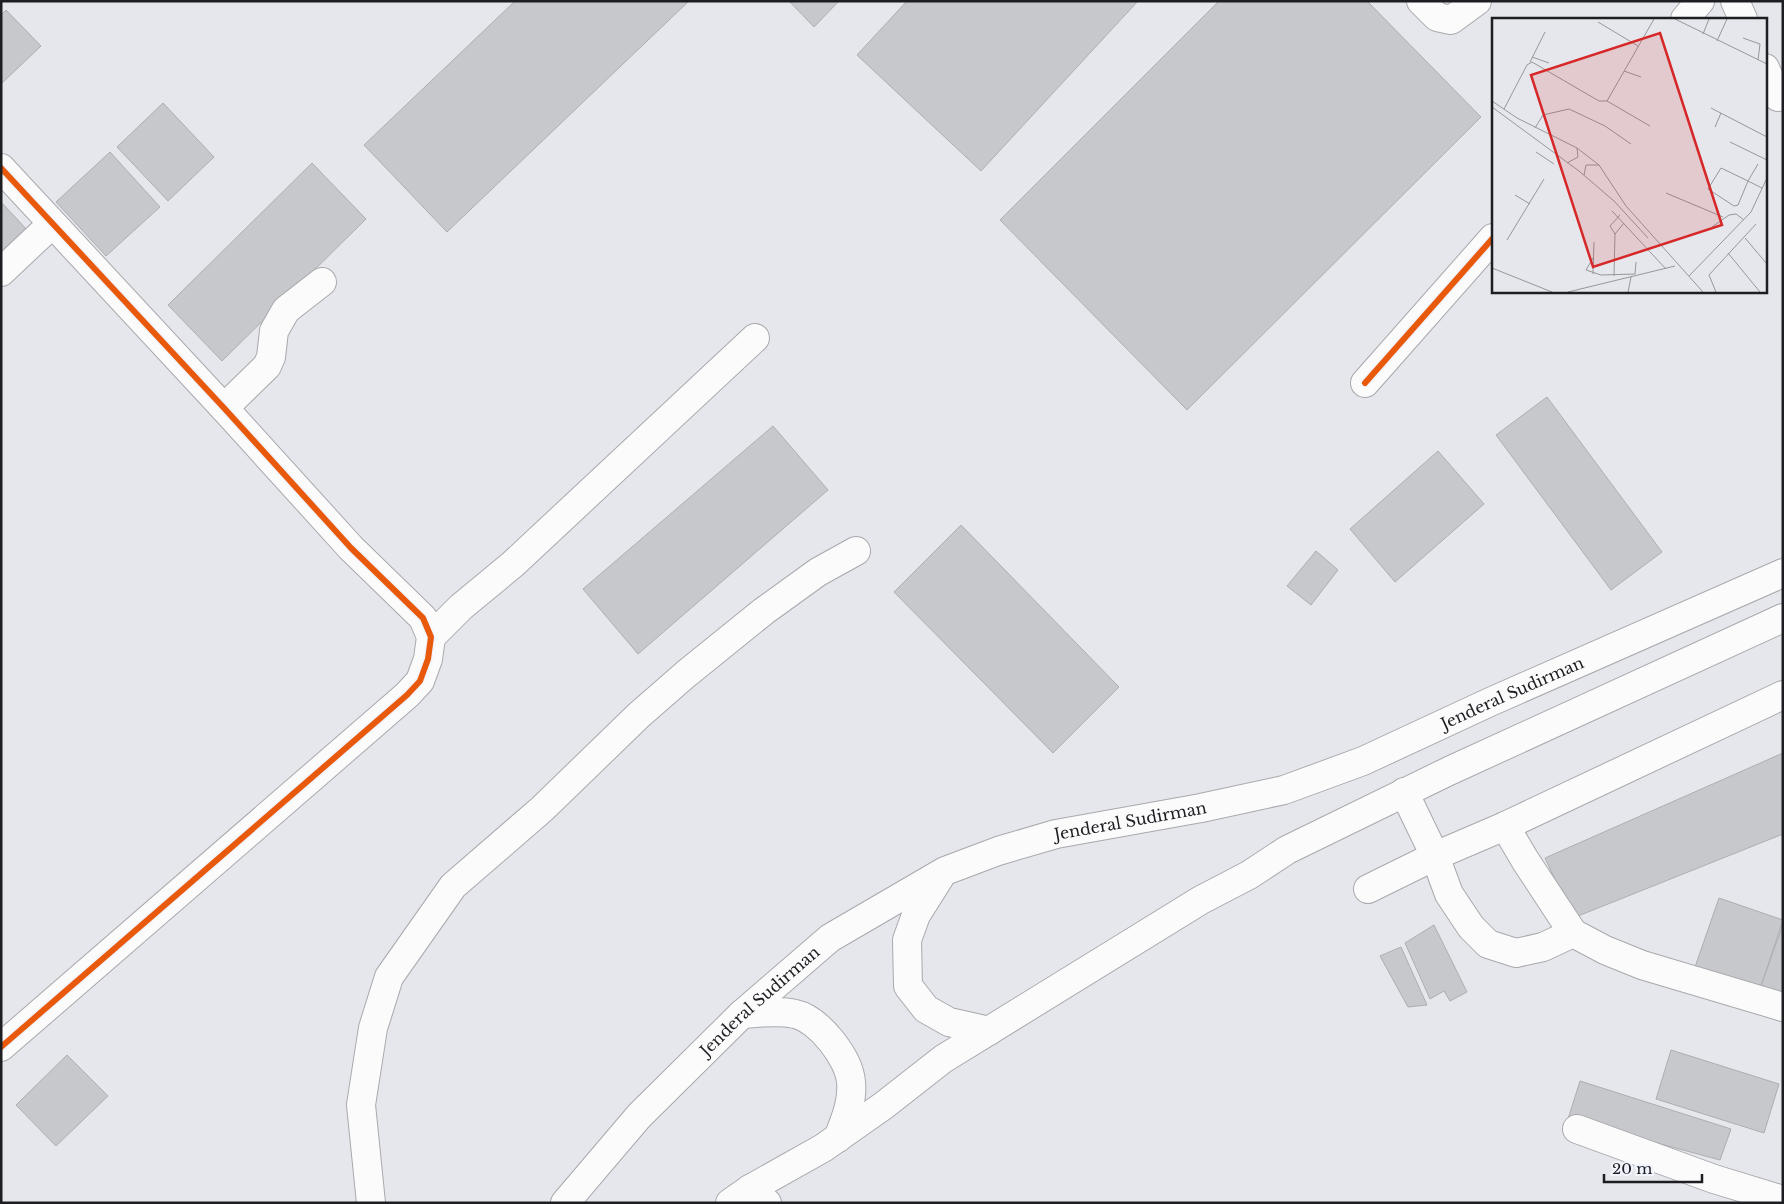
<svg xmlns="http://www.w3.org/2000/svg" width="1784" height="1204" viewBox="0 0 1784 1204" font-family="'Libre Baskerville',serif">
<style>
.building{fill:#c7c8cc;stroke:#adaeb2}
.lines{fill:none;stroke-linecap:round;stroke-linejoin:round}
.minor-casing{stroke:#a8a9ac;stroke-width:30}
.highway-casing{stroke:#a8a9ac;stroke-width:30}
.minor{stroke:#fbfbfc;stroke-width:28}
.highway{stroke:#fbfbfc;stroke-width:28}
.cycleway-casing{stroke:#f1f4fd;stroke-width:9}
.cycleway{stroke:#e8590c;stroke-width:6}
.labels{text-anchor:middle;stroke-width:5;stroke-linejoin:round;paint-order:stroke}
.street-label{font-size:16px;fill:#1d1e21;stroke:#f1f4fd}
.inset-road{fill:none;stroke:#96979b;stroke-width:1}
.view{fill:#d62828;fill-opacity:0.15;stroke:#d62828;stroke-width:2.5}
.inset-edge{fill:none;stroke:#1d1e21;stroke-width:2.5}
</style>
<rect width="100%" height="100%" fill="#e6e7ec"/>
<!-- building -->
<g class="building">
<polygon points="515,1 689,1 447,232 364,145"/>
<polygon points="789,1 839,1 814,27"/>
<polygon points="907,1 1138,1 981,171 857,55"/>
<polygon points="1219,1 1367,1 1481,117 1187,410 1000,220"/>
<polygon points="6,10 41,46 1,84 1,15"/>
<polygon points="163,103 214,157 168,201 117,147"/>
<polygon points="110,152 160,207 106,256 56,202"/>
<polygon points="312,163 366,219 222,361 168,305"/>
<polygon points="1,202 29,232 1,258"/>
<polygon points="1547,397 1662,552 1611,590 1496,435"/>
<polygon points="773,426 828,490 638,654 583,589"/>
<polygon points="1438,451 1484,504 1395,582 1350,529"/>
<polygon points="961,525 1119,687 1053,753 894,592"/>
<polygon points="1316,551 1338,570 1311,605 1287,586"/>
<polygon points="1783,753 1783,834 1573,918 1545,858"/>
<polygon points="1719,898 1783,920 1760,989 1695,967"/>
<polygon points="1783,924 1783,997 1760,989"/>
<polygon points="1434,925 1467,992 1450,1001 1444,991 1430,999 1405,943"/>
<polygon points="1401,947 1427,1005 1408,1007 1380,956"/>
<polygon points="1671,1050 1779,1084 1764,1133 1656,1099"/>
<polygon points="67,1055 108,1096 56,1146 16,1105"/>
<polygon points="1580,1081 1731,1129 1720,1160 1568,1119"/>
</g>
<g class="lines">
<defs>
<g id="minor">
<polyline points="1421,1 1437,17 1451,20 1477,1"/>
<polyline points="1735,1 1743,19"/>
<polyline points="1685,19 1700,1"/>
<polyline points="1765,68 1778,97"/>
<polyline points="1,168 224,408 351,548 423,618 431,637 428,659 420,681 407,695 1,1047"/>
<polyline points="1,272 52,224"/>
<polyline points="1365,383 1493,238"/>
<polyline points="224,408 267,366 271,357 274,331 286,310 322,282"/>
<polyline points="431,637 461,607 513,564 755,338"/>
<polyline points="1404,792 1435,856 1449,894 1471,927 1488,944 1516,953 1543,947 1573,933"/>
<polyline points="1505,826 1525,860 1573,933 1605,950 1642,965 1783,1007"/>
<polyline points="1368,889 1435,856 1505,826 1783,695"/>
<polyline points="1577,1129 1714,1179 1783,1200"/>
<polyline points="750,1189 767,1203"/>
<polyline points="371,1203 361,1105 373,1028 389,977 453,886 542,809 639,715 686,674 764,611 818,572 856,551"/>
</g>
<g id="highway">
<polyline points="940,877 916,915 907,940 908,986 926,1009 949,1022 989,1031"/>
<path d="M742,1014C759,1013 778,1010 795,1014C819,1019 849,1058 851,1082C853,1102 845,1120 838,1138"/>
<path id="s1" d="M565,1203L639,1116L742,1014L830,938L945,871L998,851L1056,834L1201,808L1284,790L1363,761L1490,702L1783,573"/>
<polyline points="730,1203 750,1189 823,1148 883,1106 943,1059 1201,900 1249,875 1287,850 1449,771 1783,618"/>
</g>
</defs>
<!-- minor casing -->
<use href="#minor" class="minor-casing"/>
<!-- highway casing -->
<use href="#highway" class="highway-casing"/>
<!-- minor -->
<use href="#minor" class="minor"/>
<!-- highway -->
<use href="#highway" class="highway"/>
<defs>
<g id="cycleway">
<polyline points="1,168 224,408 351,548 423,618 431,637 428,659 420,681 407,695 1,1047"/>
<polyline points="1365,383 1493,238"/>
</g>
</defs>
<!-- cycleway casing -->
<use href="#cycleway" class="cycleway-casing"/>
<!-- cycleway -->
<use href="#cycleway" class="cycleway"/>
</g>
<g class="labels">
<!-- street labels -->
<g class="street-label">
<text dy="6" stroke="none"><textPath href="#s1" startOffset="1106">Jenderal Sudirman</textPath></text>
<text dy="6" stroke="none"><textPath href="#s1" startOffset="701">Jenderal Sudirman</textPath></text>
<text dy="6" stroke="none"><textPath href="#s1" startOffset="281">Jenderal Sudirman</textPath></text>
</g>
</g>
<!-- overview -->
<g transform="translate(1492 18)">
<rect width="275" height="275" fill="#e6e7ec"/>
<path class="inset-road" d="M183,1L275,46M106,4L146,28M211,16L217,1M251,20L268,26L266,42M225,23L235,1M40,39L57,45M38,44L53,14M132,53L149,59M0,83L25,100L85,130L107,147L134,188L211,274M115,83L158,108M0,89L87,153L122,183L156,220M219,90L275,119M12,91L35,47L40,44L107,83H115L162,1M223,109L229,95M43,110L51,97L77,91L113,108L139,126M238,124L275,142M44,134L62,146M75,145L86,139L85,130M266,146L256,163L246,187L242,188L216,171L229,150L256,163L270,170M92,157L94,147H107M174,175L231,199M23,177L38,186M120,193L174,251M220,209L237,197L244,196L252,202M123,216L118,208L128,197M253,220L275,246M15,222L52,161M236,235L268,274M101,240L94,252L109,257L143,256L144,244M0,250L60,274M101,256L102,224M122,258L123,216L132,205M197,258L259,194L275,160M76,274L183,248M136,274L139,259M224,274L217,257L264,206"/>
<path class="view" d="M168,15L230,207L101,249L39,57Z"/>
<rect width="275" height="275" class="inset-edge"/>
</g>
<!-- border -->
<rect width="1784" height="1204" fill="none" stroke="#1d1e21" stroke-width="5"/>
<!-- scale -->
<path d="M1604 1174v8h98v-8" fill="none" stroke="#1d1e21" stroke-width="2.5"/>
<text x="1612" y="1174" font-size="15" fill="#1d1e21" stroke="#f1f4fd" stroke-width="4" paint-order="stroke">20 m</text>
</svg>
